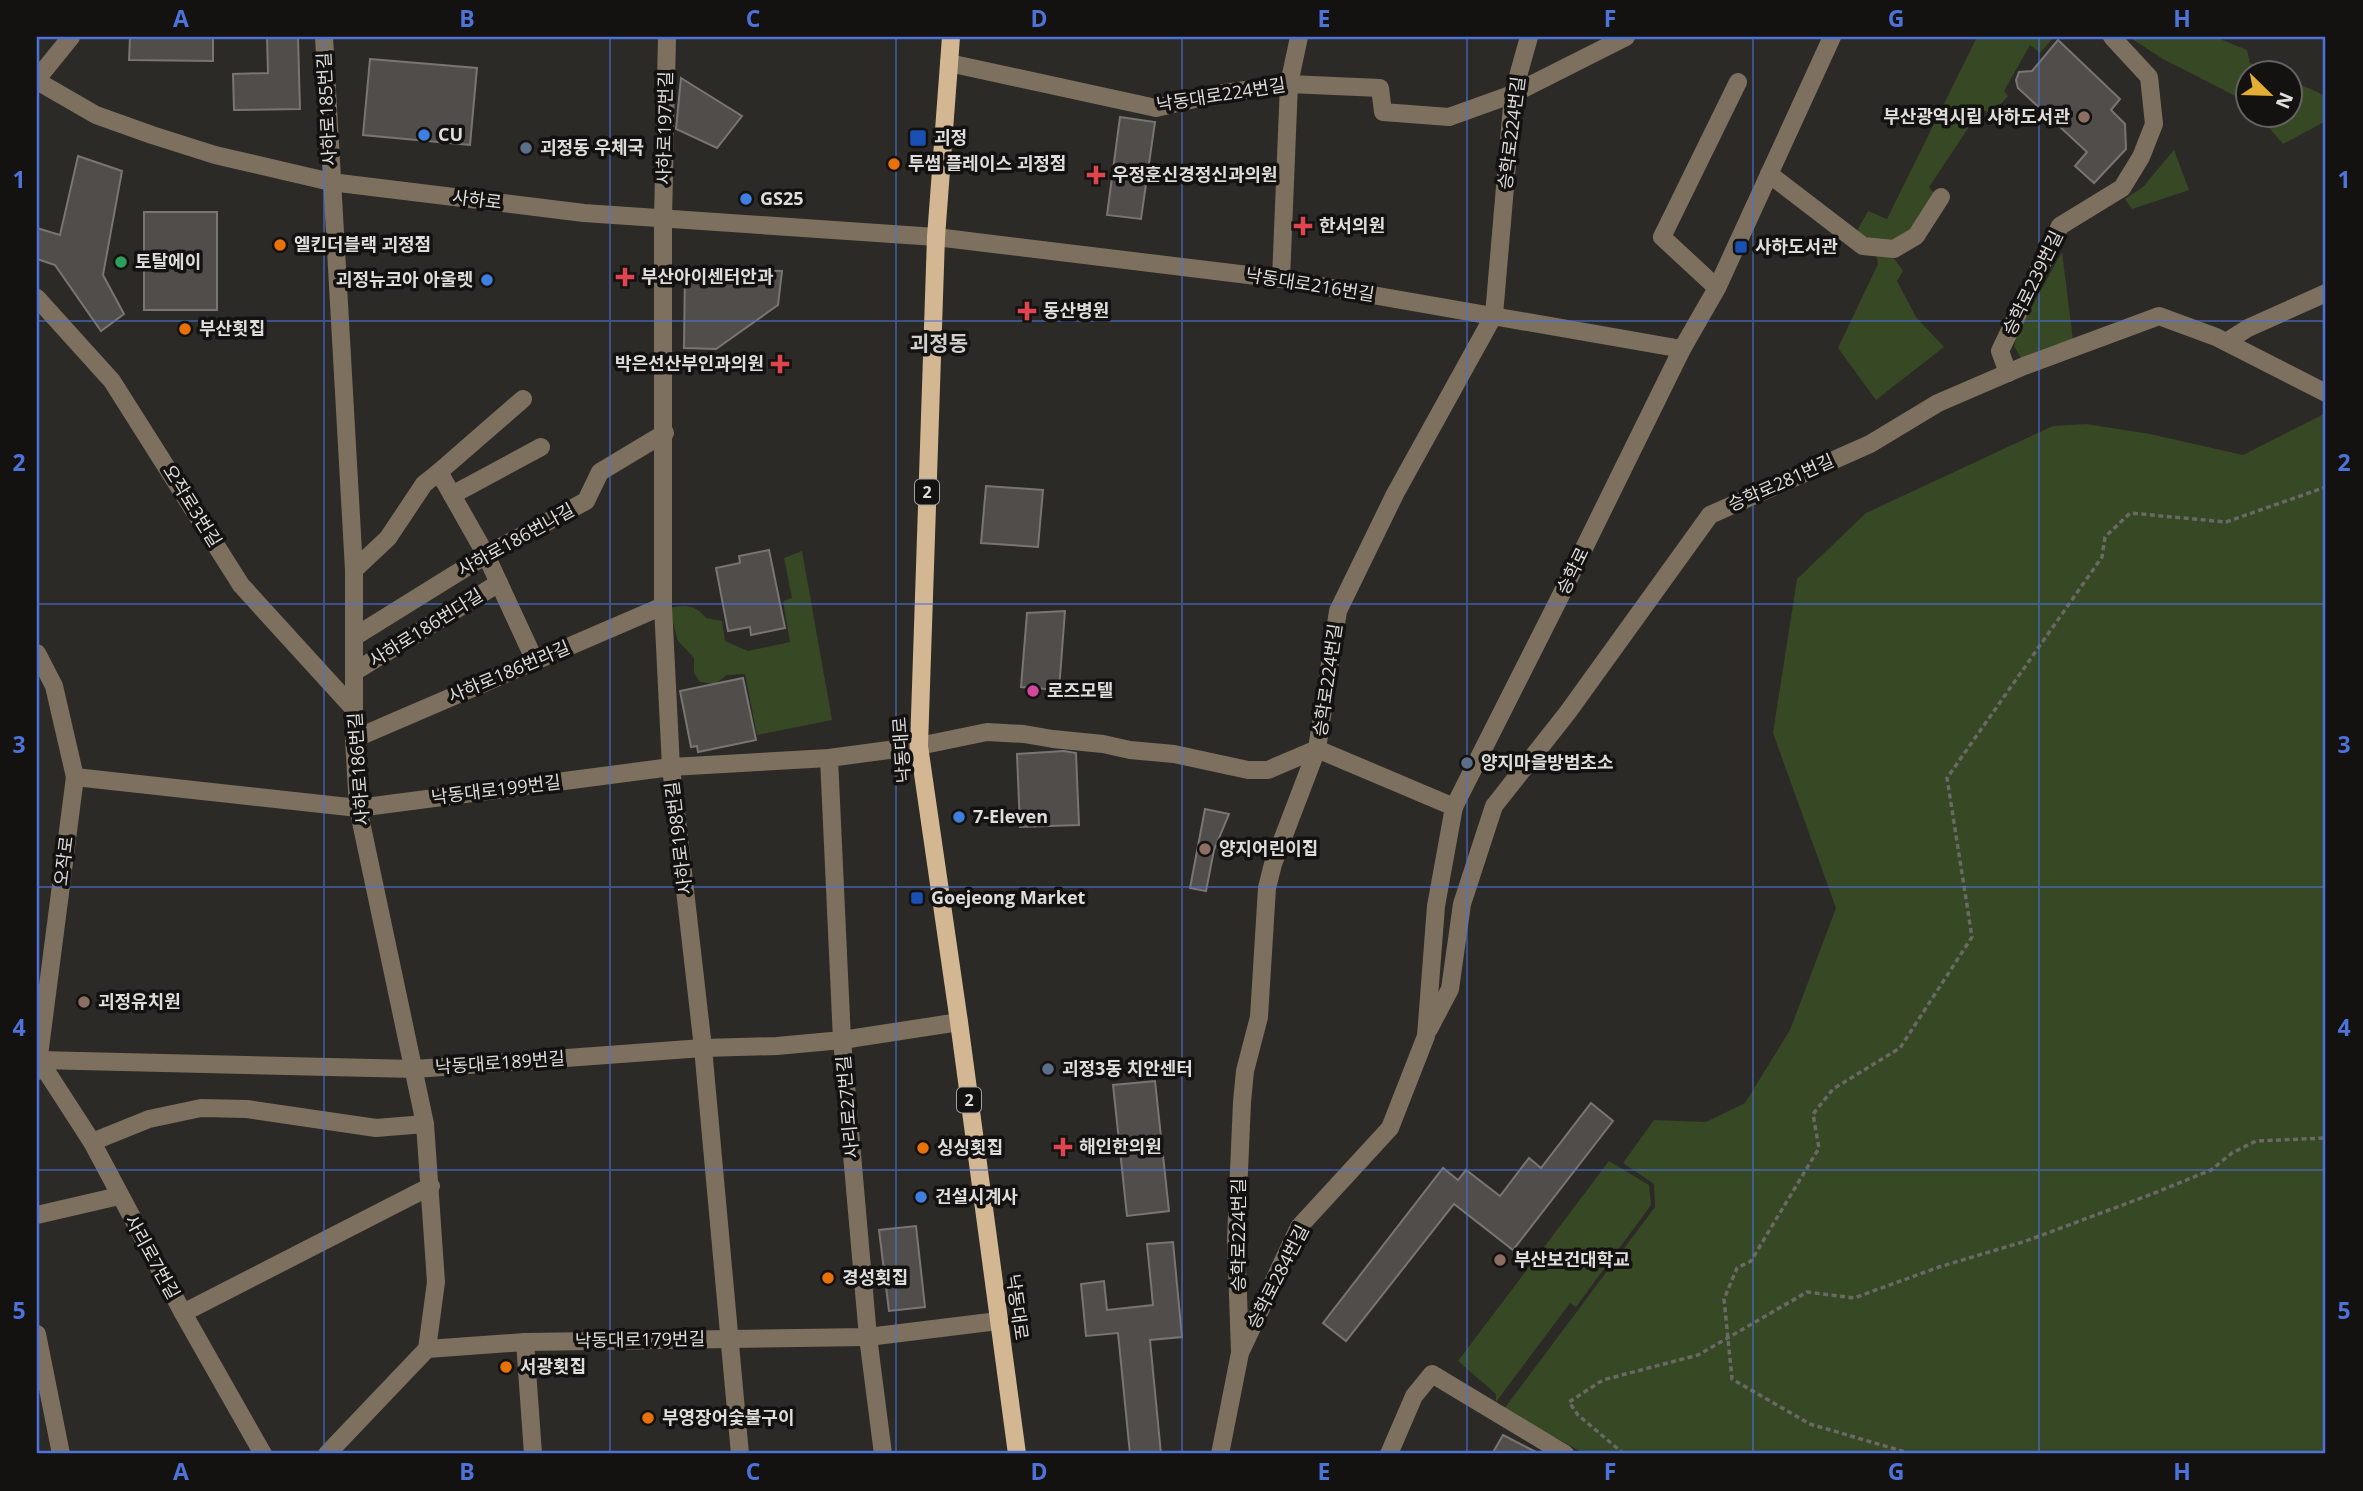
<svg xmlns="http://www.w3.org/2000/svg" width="2363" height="1491" viewBox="0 0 2363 1491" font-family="'Open Sans','Noto Sans KR',sans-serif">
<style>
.green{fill:#374824}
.building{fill:#514d4b;stroke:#787572;stroke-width:2}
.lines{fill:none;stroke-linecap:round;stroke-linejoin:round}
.path{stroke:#6a6965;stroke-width:3.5;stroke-dasharray:5 3.5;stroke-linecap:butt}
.minor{stroke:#7e705f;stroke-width:18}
.major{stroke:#d3b792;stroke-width:18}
.grid{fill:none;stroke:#4d72d9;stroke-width:2;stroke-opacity:0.55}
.education-dot{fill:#8d6e63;stroke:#131211;stroke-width:2.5}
.shop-dot{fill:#3f7fe0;stroke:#131211;stroke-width:2.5}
.transit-dot{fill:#1a4fb4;stroke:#131211;stroke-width:2.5}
.service-dot{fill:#5c6f8a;stroke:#131211;stroke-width:2.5}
.food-dot{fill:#e8710a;stroke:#131211;stroke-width:2.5}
.health-dot{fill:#e0444e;stroke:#131211;stroke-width:2.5}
.leisure-dot{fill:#2e9e5b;stroke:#131211;stroke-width:2.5}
.hotel-dot{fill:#d1479c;stroke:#131211;stroke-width:2.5}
.labels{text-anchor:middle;stroke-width:7;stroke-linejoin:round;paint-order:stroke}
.shield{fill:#131211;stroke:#a1a09e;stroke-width:2}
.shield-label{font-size:16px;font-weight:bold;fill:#dedddb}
.street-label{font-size:18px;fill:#dedddb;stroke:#131211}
.poi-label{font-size:18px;font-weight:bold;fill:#dedddb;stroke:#131211;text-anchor:start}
.quarter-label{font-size:21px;font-weight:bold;fill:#d1d0cb;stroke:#131211}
.neatline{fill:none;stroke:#4d72d9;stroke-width:2.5}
.grid-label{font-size:23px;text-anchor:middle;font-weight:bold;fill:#4d72d9}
</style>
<rect width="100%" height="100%" fill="#2b2a26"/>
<!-- green -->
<g class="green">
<polygon points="1977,37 2054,37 2040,53 2030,45 2004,91 2008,96 1992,114 1981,109 1929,187 1934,193 1905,236 1880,247 1857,231 1868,211 1887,219"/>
<polygon points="2129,37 2215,37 2247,50 2250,63 2274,73 2248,74 2247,102 2163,59"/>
<polygon points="2290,80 2326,96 2326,121 2283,144 2259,116 2290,116"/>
<polygon points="2174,150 2189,190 2132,209 2125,199 2143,187"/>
<path d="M1875,248C1889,251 1895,259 1903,271L1897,281L1916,317L1944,347L1876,400L1838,348L1878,264Z"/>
<polygon points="2062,252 2073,340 2022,360 2014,346 2018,332"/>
<polygon points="2326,413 2326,1454 1740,1454 1728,1451 1725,1454 1585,1454 1504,1409 1655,1207 1654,1184 1623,1163 1654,1120 1706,1122 1745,1103 1790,1030 1836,908 1773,733 1797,579 1866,513 2053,426 2086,424 2150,434 2243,455"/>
<path d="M802,551L832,720L757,735L745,674L727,675L715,684L700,682L694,673V658L678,641L669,608C686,604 696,605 706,618L722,621L725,641L748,651L790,642L783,601L792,598L784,558Z"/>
<polygon points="1609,1161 1649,1185 1651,1205 1576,1307 1570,1303 1496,1402 1496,1394 1458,1361"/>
</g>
<!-- building -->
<g class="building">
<polygon points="130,37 213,37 213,61 129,60"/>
<polygon points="267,37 298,37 300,109 234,110 233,74 268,73"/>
<polygon points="2058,40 2120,99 2111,110 2125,124 2126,149 2094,183 2075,166 2087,152 2018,88 2016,80 2019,72 2032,71"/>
<polygon points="370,59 477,68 470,145 363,135"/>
<polygon points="681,78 742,116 717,148 676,129"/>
<polygon points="1120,117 1155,122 1141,219 1107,215"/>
<polygon points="78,156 122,171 103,275 124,314 101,331 55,265 37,259 37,228 60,235"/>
<rect x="144" y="212" width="73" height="98"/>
<polygon points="685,269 782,271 778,305 716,349 684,348"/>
<polygon points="986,486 1043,490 1038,547 981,543"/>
<polygon points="769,550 785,628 751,635 750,627 728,631 716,568 740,563 739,556"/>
<polygon points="1065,611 1059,690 1021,687 1027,613"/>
<polygon points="743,678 756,740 698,752 697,746 691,747 680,691"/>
<polygon points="1064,751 1076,753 1079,825 1020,827 1017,754"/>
<polygon points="1205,809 1229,814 1214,850 1206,891 1190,888"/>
<polygon points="1155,1081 1169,1211 1127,1216 1113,1085"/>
<polygon points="1591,1103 1613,1121 1513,1250 1454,1204 1346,1341 1323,1323 1443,1168 1458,1180 1466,1170 1500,1196 1529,1158 1541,1168"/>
<polygon points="916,1226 925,1307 889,1311 879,1230"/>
<polygon points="1173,1242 1182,1337 1150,1340 1161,1454 1130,1454 1118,1333 1086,1336 1081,1284 1104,1281 1107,1310 1153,1305 1147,1244"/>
<polygon points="1503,1435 1540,1454 1492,1454"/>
</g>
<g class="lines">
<!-- path -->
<g class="path">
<polyline points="1624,1454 1578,1415 1569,1402 1603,1380 1698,1355 1807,1292 1854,1298 1939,1267 2026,1241 2152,1194 2211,1170 2232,1153 2256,1141 2326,1138"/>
<polyline points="1912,1454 1810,1424 1732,1379 1724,1299 1737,1268 1751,1261 1819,1148 1813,1114 1833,1089 1900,1048 1972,937 1947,778 2102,557 2105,537 2130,513 2226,522 2326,487"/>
</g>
<!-- minor -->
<g class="minor">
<polyline points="324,37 354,570 354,739 358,808 425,1124 436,1282 427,1349"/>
<polyline points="667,37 663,219 663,606 671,767 703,1048 740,1454"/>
<polyline points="949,63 1156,108 1216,94 1289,84 1380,88 1383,112 1449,117 1513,94 1626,37"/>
<polyline points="37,79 71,37"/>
<polyline points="37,81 96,115 152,135 215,155 331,182 584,213 936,237 1281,279 1682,349"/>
<polyline points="1769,174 1863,246 1894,249 1916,236 1941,197"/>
<polyline points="1281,279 1289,84 1299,37"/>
<polyline points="1717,288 1662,237 1738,82"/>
<polyline points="37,298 112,381 241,585 354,709"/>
<polyline points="2226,342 2248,328 2326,293"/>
<polyline points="2008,373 2000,351 2060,226 2122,188 2141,157 2154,124 2149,77 2112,37"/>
<polyline points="439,472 523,399"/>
<polyline points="452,495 541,447"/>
<polyline points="354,570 388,538 424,484 439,472 486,555 535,661"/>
<polyline points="354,637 486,555 586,501 600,472 665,433"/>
<polyline points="37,653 54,686 75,777 37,1071"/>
<polyline points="354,672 499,583"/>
<polyline points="354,739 663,606"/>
<polyline points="829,758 842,1040 868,1337 883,1454"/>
<polyline points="75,777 358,808 671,767 829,758 919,746 987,732 1024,734 1053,739 1103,744 1130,750 1174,754 1248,770 1268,770 1317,749 1454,807"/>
<polyline points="1429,1029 1450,989 1462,904 1494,806 1568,712 1710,515 1870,444 1938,403 2024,366 2159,316 2216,337 2326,393"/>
<polyline points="39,1060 415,1069 703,1048 777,1046 842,1040 959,1022"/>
<polyline points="39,1060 92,1142 183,1313 263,1454"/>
<polyline points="92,1142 149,1119 201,1108 247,1109 376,1128 425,1124"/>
<polyline points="37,1215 119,1196"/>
<polyline points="183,1313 431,1186"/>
<polyline points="37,1334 61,1454"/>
<polyline points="525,1342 533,1454"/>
<polyline points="1240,1351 1236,1240 1242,1102 1245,1071 1259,1017 1267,888 1273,864 1317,749 1338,611 1395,494 1494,315 1513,94 1529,37"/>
<polyline points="327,1454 427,1349 525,1342 868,1337 998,1321"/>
<polyline points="1220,1454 1240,1353 1299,1227 1390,1128 1426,1036 1436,906 1454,807 1558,601 1682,349 1717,288 1832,37"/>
<polyline points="1389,1454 1414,1396 1432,1374 1565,1454"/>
</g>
<!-- major -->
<polyline class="major" points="951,37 936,237 919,746 959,1022 1017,1454"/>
</g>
<!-- grid -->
<path class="grid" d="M324,37V1454M610,37V1454M896,37V1454M1182,37V1454M1467,37V1454M1753,37V1454M2039,37V1454M37,321H2326M37,604H2326M37,887H2326M37,1170H2326"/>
<!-- markers -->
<g class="education-dot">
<circle cx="2084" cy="117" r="7"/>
<circle cx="1205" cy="849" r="7"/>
<circle cx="84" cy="1002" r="7"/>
<circle cx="1500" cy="1260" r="7"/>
</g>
<g class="shop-dot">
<circle cx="424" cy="135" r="7"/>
<circle cx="746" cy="199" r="7"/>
<circle cx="487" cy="280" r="7"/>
<circle cx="959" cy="817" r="7"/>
<circle cx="921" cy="1197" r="7"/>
</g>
<g class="transit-dot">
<rect x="909" y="129" width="18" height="18" rx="3.5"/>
<rect x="1734" y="240" width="14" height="14" rx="3.5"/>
<rect x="910" y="891" width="14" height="14" rx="3.5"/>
</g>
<g class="service-dot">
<circle cx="526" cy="148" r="7"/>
<circle cx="1467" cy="763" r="7"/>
<circle cx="1048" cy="1069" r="7"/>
</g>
<g class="food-dot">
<circle cx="894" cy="164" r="7"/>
<circle cx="280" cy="245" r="7"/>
<circle cx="185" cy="329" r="7"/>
<circle cx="923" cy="1148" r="7"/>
<circle cx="828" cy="1278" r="7"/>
<circle cx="506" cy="1367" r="7"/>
<circle cx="648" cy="1418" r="7"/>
</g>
<g class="health-dot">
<path d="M1092.5 164.5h7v7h7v7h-7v7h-7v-7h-7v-7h7z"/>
<path d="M1299.5 215.5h7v7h7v7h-7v7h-7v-7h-7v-7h7z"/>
<path d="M621.5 266.5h7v7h7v7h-7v7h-7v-7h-7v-7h7z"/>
<path d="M1023.5 300.5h7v7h7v7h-7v7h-7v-7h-7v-7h7z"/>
<path d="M776.5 353.5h7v7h7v7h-7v7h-7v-7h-7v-7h7z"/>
<path d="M1059.5 1136.5h7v7h7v7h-7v7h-7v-7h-7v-7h7z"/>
</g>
<circle class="leisure-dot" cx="121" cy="262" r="7"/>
<circle class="hotel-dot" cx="1033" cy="691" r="7"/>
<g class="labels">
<!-- shield labels -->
<g class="shield">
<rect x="915" y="479.5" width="24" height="25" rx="5"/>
<rect x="957" y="1087.5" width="24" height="25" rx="5"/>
</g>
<g class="shield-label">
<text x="927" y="498">2</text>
<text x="969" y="1106">2</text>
</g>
<!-- street labels -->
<g class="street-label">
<text transform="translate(1221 95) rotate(-9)" y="6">낙동대로224번길</text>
<text transform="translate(327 109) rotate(-93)" y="6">사하로185번길</text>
<text transform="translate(665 128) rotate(-89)" y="6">사하로197번길</text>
<text transform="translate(1512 133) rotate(-83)" y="6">승학로224번길</text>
<text transform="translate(477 200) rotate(7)" y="6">사하로</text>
<text transform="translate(2033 283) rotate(-64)" y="6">승학로239번길</text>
<text transform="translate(1310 285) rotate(9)" y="6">낙동대로216번길</text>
<text transform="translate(1781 483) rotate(-24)" y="6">승학로281번길</text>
<text transform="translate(192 506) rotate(58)" y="6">오작로3번길</text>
<text transform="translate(516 540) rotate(-29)" y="6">사하로186번나길</text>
<text transform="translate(1573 571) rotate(-64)" y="6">승학로</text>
<text transform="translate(426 628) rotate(-32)" y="6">사하로186번다길</text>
<text transform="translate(509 672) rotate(-23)" y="6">사하로186번라길</text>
<text transform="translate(1328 680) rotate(-82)" y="6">승학로224번길</text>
<text transform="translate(902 750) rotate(-94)" y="6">낙동대로</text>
<text transform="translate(359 769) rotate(-94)" y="6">사하로186번길</text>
<text transform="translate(496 790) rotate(-7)" y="6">낙동대로199번길</text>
<text transform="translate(679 838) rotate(-97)" y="6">사하로198번길</text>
<text transform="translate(64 861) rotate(-83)" y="6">오작로</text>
<text transform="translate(500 1063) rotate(-4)" y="6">낙동대로189번길</text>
<text transform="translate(848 1107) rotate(-95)" y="6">사리로27번길</text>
<text transform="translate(1239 1235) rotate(-90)" y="6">승학로224번길</text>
<text transform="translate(152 1257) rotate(61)" y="6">사리로7번길</text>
<text transform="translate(1278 1277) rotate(-63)" y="6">승학로284번길</text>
<text transform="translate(1017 1307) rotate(82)" y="6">낙동대로</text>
<text transform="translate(640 1340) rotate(-1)" y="6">낙동대로179번길</text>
</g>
<!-- poi labels -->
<g class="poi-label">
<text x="2070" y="123" text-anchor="end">부산광역시립 사하도서관</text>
<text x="438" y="141">CU</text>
<text x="934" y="144">괴정</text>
<text x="540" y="154">괴정동 우체국</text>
<text x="908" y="170">투썸 플레이스 괴정점</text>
<text x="1112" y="181">우정훈신경정신과의원</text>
<text x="760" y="205">GS25</text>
<text x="1319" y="232">한서의원</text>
<text x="294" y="251">엘킨더블랙 괴정점</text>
<text x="1755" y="253">사하도서관</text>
<text x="135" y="268">토탈에이</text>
<text x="641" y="283">부산아이센터안과</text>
<text x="473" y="286" text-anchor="end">괴정뉴코아 아울렛</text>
<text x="1043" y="317">동산병원</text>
<text x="199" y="335">부산횟집</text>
<text x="764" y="370" text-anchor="end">박은선산부인과의원</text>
<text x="1047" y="697">로즈모텔</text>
<text x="1481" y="769">양지마을방범초소</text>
<text x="973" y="823">7-Eleven</text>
<text x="1219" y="855">양지어린이집</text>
<text x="931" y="904">Goejeong Market</text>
<text x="98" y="1008">괴정유치원</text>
<text x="1062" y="1075">괴정3동 치안센터</text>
<text x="1079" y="1153">해인한의원</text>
<text x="937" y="1154">싱싱횟집</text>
<text x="935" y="1203">건설시계사</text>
<text x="1514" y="1266">부산보건대학교</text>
<text x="842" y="1284">경성횟집</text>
<text x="520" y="1373">서광횟집</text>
<text x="662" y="1424">부영장어숯불구이</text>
</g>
<!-- quarter labels -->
<g class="quarter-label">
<text x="939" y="351">괴정동</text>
</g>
</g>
<!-- border -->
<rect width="2363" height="1491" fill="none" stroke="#131211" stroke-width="77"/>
<!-- north arrow -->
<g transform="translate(2269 94) rotate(113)"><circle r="33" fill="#131211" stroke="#646362" stroke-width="2"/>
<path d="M0-5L12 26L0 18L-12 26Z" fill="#e2ae34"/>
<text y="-10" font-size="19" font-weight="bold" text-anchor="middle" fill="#dedddb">N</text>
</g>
<rect x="38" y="38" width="2286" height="1414" class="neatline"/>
<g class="grid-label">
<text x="181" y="27">A</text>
<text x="467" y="27">B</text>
<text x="753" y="27">C</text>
<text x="1039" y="27">D</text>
<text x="1324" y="27">E</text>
<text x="1610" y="27">F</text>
<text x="1896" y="27">G</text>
<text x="2182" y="27">H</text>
<text x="19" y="188">1</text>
<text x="2344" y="188">1</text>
<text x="19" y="471">2</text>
<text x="2344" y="471">2</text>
<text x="19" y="753">3</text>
<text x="2344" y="753">3</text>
<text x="19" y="1036">4</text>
<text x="2344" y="1036">4</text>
<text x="19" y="1319">5</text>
<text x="2344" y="1319">5</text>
<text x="181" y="1480">A</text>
<text x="467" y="1480">B</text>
<text x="753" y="1480">C</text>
<text x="1039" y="1480">D</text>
<text x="1324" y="1480">E</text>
<text x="1610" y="1480">F</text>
<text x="1896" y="1480">G</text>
<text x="2182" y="1480">H</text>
</g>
</svg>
